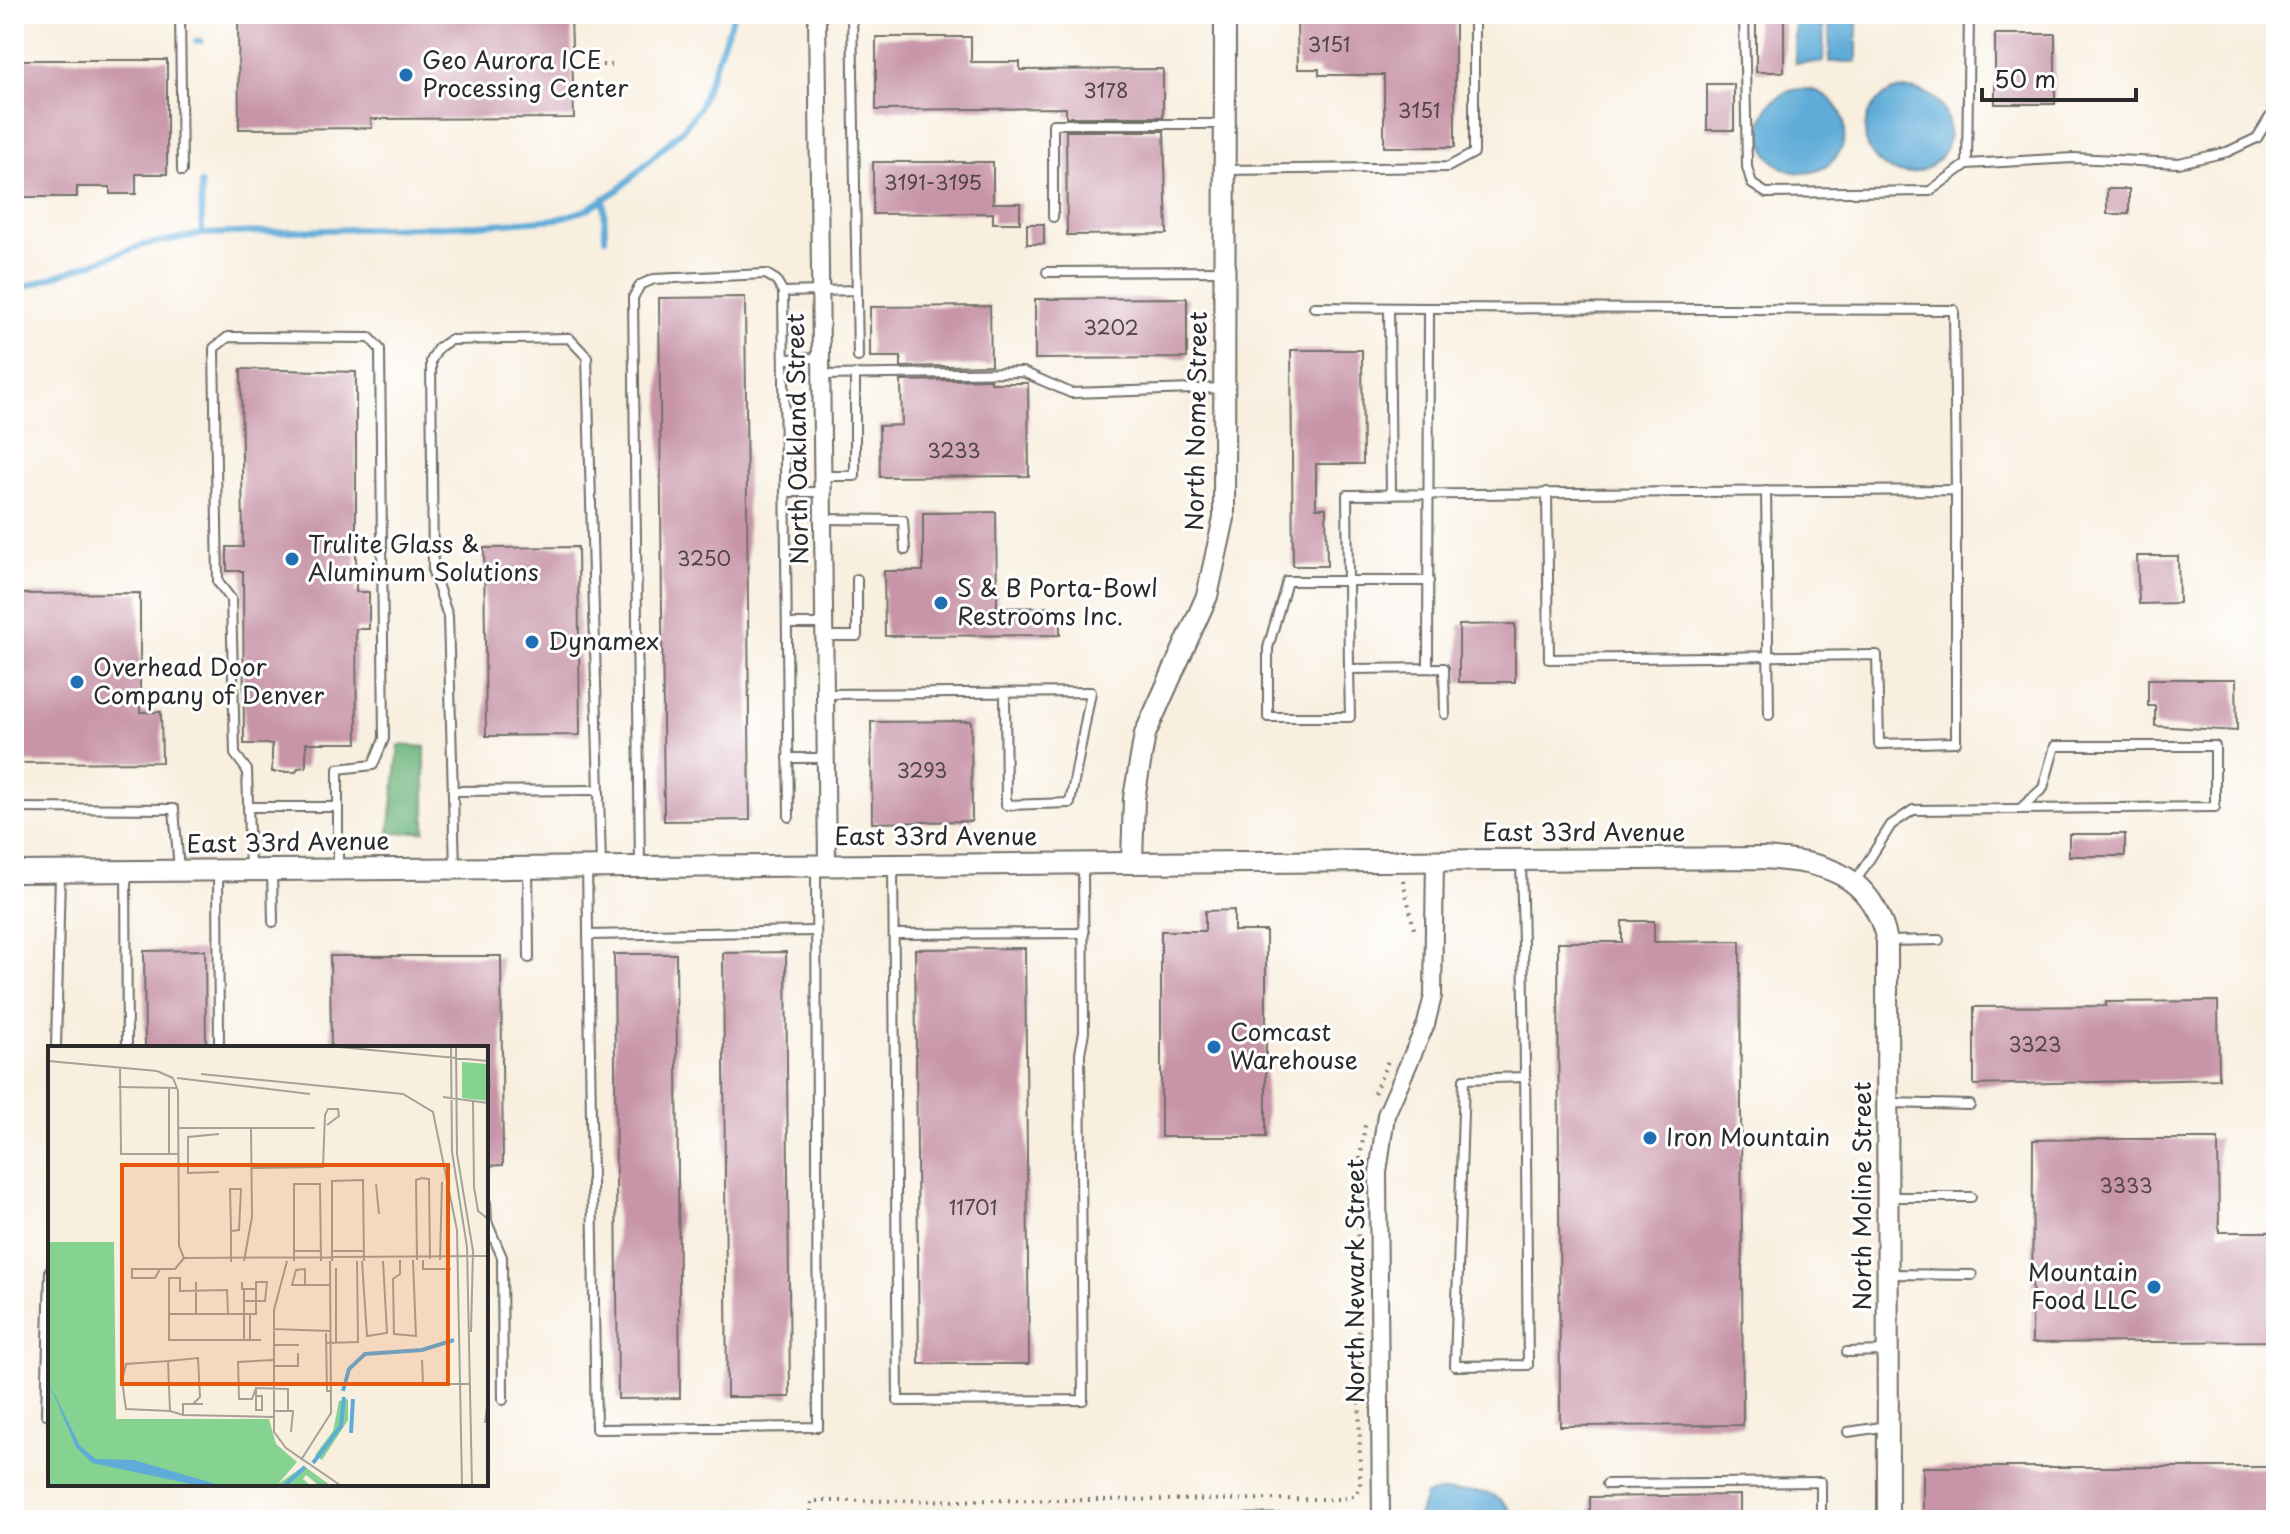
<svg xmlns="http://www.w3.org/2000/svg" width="2290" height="1534" viewBox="0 0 2290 1534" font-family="'Playpen Sans',sans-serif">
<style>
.forest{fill:#6cb47b;stroke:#4c7053;stroke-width:2}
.water{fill:#5facd8;stroke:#456c82;stroke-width:2}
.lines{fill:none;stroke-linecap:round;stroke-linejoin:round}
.stream{stroke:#5facd8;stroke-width:6}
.building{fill:#c794a8}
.service-casing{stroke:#73706a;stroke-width:12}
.minor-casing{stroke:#73706a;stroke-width:20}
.tertiary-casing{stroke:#73706a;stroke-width:24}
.path{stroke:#73706a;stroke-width:4;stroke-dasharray:2 6;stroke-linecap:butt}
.service{stroke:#fff;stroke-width:8}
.minor{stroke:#fff;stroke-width:16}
.tertiary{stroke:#fff;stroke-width:20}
.tram{stroke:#2b2b2b;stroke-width:2}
.poi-dot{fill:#1f6fb2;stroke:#fff;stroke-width:3}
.labels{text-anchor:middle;stroke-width:6;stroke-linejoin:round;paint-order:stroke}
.number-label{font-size:20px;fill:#52454a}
.poi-label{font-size:24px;fill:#2b2b2b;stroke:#fff;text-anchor:start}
.street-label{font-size:24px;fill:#2b2b2b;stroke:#fff}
.inset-river{fill:none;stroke:#5facd8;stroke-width:4}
.inset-road{fill:none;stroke:#a6a197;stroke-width:2}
.view{fill:#e8590c;fill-opacity:0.15;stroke:#e8590c;stroke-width:4}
.inset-edge{fill:none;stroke:#2b2b2b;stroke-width:4}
</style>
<rect width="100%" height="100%" fill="#fff"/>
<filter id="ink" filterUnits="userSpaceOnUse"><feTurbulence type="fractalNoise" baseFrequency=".0125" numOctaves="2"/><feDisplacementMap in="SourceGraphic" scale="16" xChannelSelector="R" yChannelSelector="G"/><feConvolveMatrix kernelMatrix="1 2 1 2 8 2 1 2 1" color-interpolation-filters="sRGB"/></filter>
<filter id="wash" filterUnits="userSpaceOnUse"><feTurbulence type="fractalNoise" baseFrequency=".006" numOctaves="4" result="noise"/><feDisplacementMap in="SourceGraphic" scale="32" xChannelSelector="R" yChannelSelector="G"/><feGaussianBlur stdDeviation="1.8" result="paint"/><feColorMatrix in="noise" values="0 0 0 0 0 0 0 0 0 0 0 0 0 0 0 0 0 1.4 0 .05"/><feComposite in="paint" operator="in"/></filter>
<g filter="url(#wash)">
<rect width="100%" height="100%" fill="#f8efdf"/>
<!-- forest -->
<polygon class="forest" points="399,745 425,747 425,831 389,834"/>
<!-- water -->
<g class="water">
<polygon points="1795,14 1823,14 1824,62 1795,63"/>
<polygon points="1829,14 1857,14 1857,62 1830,62"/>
<circle cx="1803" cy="131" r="42"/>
<circle cx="1907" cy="131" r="42"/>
<path d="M1438,1492C1469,1492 1503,1484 1514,1520H1417L1425,1495Z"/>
</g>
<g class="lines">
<!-- stream -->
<g class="stream">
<polyline points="655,18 661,14"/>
<polyline points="196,41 201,41"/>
<polyline points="201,184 202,234"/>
<polyline points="604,198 605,238"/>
<polyline points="14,291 143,245 202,234 479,225 557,219 586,210 618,190 683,129 699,108 734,14"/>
</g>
</g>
<g id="blocks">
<!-- building -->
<g class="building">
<polygon points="238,14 571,14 574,118 371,119 372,128 239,129"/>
<polygon points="1384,14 1455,14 1455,147 1384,147 1384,75 1319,75 1319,69 1298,69 1297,20 1353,20 1360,15"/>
<rect x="1756" y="14" width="28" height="58"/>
<rect x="1995" y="34" width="60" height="70"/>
<polygon points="876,37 971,37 971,62 1020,62 1020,70 1163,69 1163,117 1066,117 1066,108 876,110"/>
<polygon points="14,60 167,60 167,174 136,174 136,194 110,194 110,187 77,187 77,197 14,197"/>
<rect x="1707" y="84" width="27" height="46"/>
<polygon points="1066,131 1164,131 1167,234 1067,235"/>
<polygon points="873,162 993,162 993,203 1020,203 1020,223 993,223 993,213 873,214"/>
<rect x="2107" y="189" width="22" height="25"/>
<rect x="1027" y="224" width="17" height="20"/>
<polygon points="745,297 750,820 664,821 659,298"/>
<polygon points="1187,298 1187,358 1035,359 1035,299"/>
<polygon points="990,306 991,365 901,367 901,357 870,357 870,307"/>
<polygon points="1291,350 1362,350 1363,464 1316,464 1316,508 1326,508 1327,566 1293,566"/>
<polygon points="241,369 356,372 356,592 369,592 369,629 356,629 357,743 306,743 306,767 298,768 296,772 272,772 272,744 244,744 243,571 227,571 227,547 243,547"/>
<polygon points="991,379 991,383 1028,383 1029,476 880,477 879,426 902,425 901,381"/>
<polygon points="996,512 997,608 1060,607 1060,635 885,636 884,571 923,571 923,513"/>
<polygon points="578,547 580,735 486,736 484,548"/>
<polygon points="2137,556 2178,556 2179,603 2139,604"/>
<polygon points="140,593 140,712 161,712 162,762 14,763 14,594"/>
<polygon points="1515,624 1515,682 1459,682 1459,625"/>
<polygon points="2148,679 2236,679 2237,731 2155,726 2155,706 2148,706"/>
<polygon points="971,721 972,821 872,823 871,722"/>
<rect x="2069" y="834" width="56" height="22"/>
<polygon points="1234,910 1234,931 1266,931 1266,1137 1161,1137 1161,931 1205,931 1205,911"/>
<polygon points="1622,921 1654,921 1654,942 1740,941 1743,1425 1560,1426 1558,942 1622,942"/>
<polygon points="1025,948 1029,1364 919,1364 915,949"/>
<polygon points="205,950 206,1048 145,1048 144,951"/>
<polygon points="786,952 790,1397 727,1397 723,953"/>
<polygon points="614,954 676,954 680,1398 618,1399"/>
<polygon points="330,956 501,956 503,1165 486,1166 486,1048 331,1048"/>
<polygon points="2218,1001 2219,1079 1974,1085 1974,1007 2106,1006 2106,1002"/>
<polygon points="2100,1139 2218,1139 2219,1232 2276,1232 2276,1341 2032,1343 2033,1140"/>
<rect x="1923" y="1467" width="353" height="53"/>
<polygon points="1740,1495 1740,1520 1590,1520 1590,1497"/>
</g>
</g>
</g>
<g filter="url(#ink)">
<use href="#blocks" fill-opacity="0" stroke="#73706a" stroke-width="2"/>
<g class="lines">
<defs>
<g id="service">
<polyline points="180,14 182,171"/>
<polyline points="852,14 858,357"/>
<polyline points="1744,14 1747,167 1752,184 1766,193 1930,191 1967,164"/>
<polyline points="1969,14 1967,164 2074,158 2179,163 2227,152 2257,138 2276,107"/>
<polyline points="1226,170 1448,167 1474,153 1474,14"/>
<polyline points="1053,217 1053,124 1225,124"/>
<polyline points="1047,272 1225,271"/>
<polyline points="783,292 789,817"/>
<polyline points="1314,307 1429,308 1428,668"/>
<polyline points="1389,308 1391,495"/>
<polyline points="1429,308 1954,310 1956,490"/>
<polyline points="784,359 821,358"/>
<polyline points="822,375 1023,372 1071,393 1225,388"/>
<polyline points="823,476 855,476 855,376"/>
<polyline points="1766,491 1769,715"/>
<polyline points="785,492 822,492"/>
<polyline points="823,519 903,520 905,550"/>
<polyline points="1429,581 1287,581 1268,648 1268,717 1350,717 1349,669 1444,668 1445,714"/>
<polyline points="787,624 824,624"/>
<polyline points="825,636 857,636 857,579"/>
<polyline points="1349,669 1347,495 1956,490 1956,742 1879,744 1877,655 1549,659 1547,492"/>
<polyline points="825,694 1091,692 1070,803 1006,805 1005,693"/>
<polyline points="788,758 825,758"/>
<polyline points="454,791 598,790"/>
<polyline points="248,807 337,807"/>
<polyline points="14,808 174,809 179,870"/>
<path d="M1521,863C1526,1030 1526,1197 1528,1365L1455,1366L1464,1079L1524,1077"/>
<polyline points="640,865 633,298 640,285 654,279 766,274 776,280 783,292 857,290"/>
<polyline points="587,867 596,1429 818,1427 816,864"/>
<polyline points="893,867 898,1401 1083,1400 1080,1053 1084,1032 1083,862"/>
<polyline points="455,868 448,616 433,572 431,361 438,348 450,340 569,338 587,357 601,866"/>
<polyline points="528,868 529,958"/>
<polyline points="250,869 247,770 235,754 231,599 218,582 214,348 228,337 370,338 380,349 384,739 373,765 338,769 338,869"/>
<polyline points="218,871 219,1048"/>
<polyline points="272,871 273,922"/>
<polyline points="126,873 127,1048"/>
<polyline points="1855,882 1891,825 1913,810 2215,807 2215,746 2055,746 2043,788 2020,809"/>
<polyline points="894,934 1084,933"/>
<polyline points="588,935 816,931"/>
<polyline points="1888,941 1939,940"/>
<polyline points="56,1048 60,873"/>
<polyline points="1889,1103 1970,1105"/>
<polyline points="1889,1197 1971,1197"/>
<polyline points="486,1203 487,1222 502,1257 503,1400"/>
<polyline points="1889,1274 1972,1275"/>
<polyline points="1847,1352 1886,1351"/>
<polyline points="46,1414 50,1270"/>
<polyline points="1848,1432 1888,1426"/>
<polyline points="1607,1484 1821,1482 1821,1520"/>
<polyline points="901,1520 1381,1518"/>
</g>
<g id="minor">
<polyline points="817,14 827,864"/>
<polyline points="1381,1520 1378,1173 1386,1115 1426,1024 1433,996 1435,860"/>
</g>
<g id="tertiary">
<polyline points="1132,861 1134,798 1145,734 1207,596 1224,518 1225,14"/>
<path d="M14,872L1763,858C1825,862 1872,873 1887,941L1888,1520"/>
</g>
</defs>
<!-- service casing -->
<use href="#service" class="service-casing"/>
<!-- minor casing -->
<use href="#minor" class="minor-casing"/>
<!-- tertiary casing -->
<use href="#tertiary" class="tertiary-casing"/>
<!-- path -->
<g class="path">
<polyline points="594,65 614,65"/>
<polyline points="1403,880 1415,933"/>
<polyline points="1374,1093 1388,1061"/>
<polyline points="1360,1159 1365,1125"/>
<polyline points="810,1520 811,1501 1342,1499 1356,1495 1360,1486 1358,1184"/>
</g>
<!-- service -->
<use href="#service" class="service"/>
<!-- minor -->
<use href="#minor" class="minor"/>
<!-- tertiary -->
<use href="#tertiary" class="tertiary"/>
<!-- tram -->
<polyline class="tram" points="14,1478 22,1520"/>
</g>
</g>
<!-- markers -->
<g class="poi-dot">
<circle cx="406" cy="75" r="8"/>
<circle cx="292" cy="559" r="8"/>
<circle cx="941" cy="603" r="8"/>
<circle cx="532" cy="642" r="8"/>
<circle cx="77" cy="682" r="8"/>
<circle cx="1214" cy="1047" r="8"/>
<circle cx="1650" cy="1138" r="8"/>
<circle cx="2154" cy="1287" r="8"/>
</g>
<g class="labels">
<!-- number labels -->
<g class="number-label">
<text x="1329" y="52">3151</text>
<text x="1106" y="98">3178</text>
<text x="1419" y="118">3151</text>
<text x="933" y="190">3191-3195</text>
<text x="1111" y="335">3202</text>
<text x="954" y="458">3233</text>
<text x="704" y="566">3250</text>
<text x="922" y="778">3293</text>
<text x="2035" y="1052">3323</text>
<text x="2126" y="1193">3333</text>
<text x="973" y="1215">11701</text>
</g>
<!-- poi labels -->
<g class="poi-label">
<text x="422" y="69">Geo Aurora ICE<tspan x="422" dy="28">Processing Center</tspan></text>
<text x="308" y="553">Trulite Glass &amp;<tspan x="308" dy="28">Aluminum Solutions</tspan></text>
<text x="957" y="597">S &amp; B Porta-Bowl<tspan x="957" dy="28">Restrooms Inc.</tspan></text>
<text x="548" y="650">Dynamex</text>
<text x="93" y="676">Overhead Door<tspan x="93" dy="28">Company of Denver</tspan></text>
<text x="1230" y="1041">Comcast<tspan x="1230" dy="28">Warehouse</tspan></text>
<text x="1666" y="1146">Iron Mountain</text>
<text x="2138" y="1281" text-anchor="end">Mountain<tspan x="2138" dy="28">Food LLC</tspan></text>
</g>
<!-- street labels -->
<g class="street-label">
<text transform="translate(1197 421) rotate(-89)" y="8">North Nome Street</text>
<text transform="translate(798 439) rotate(-91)" y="8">North Oakland Street</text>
<text x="1584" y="841">East 33rd Avenue</text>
<text x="936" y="845">East 33rd Avenue</text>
<text transform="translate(288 843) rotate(-1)" y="8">East 33rd Avenue</text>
<text transform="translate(1863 1196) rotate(-90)" y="8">North Moline Street</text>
<text transform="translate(1356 1281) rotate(-90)" y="8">North Newark Street</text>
</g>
</g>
<!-- overview -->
<g transform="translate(48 1046)">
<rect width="440" height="440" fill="#f8efdf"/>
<path d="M414,16L440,18V55L414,52ZM0,196H66L68,373H221L228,398L249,416L230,438L256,420L282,439H270L258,429L255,433L262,439H0ZM300,353V374L274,414L267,409L285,385L291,355Z" fill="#85d291"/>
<path d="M0,335L32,400L48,413L86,414L171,439H148L44,417L28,401Z" fill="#5facd8"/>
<path class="inset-river" d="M295,345L301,323L317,308L374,304L406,294M303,387L305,353M265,417L293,380L296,351M237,439L257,421"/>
<path class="inset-road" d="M291,1L440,15M403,1L404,106L419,201L424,439M408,1L409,108L425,205L423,286M0,15L109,25L125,32M72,21L73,108H131M153,28L355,48L385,66L409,184L414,439M125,32L130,45L131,200L136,212M129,32L262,48M70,41L130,42M121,42V108M395,51L440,57M425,56L426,141L430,165L440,173M131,82H267M171,88L140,91V127L171,126M203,122L275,121L277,69L280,63H290L291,70L279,79M328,138L331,168M183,185L191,184L193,143H182L183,185V216M246,205H273M284,205H316M136,212L440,210M352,214V228L345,233L346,288L368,290L365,214M369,214L368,134L374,132L381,133L382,213M375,214V223H403M392,214L394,136M196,215L204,171L203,82M239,215L226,264V386L238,402L292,439M246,215V138H272L273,215M284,215V135L315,134L316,215M314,215L319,290L339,287L335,215M288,222V296M112,223L107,232H84V223H127L136,212M148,236V268M194,236V243H208V236H219L217,255H196M257,239V223L248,224L244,239H282M196,243V294H213M121,268V294H196M180,268L179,244L132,245V232H121V268H208V243M202,268V293M225,283L282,285M278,287L279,345H284M278,297L310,296L309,215M225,299H251M374,314L375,338M120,315L150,312L152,351L145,358M225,320H250V307M373,338H421M208,342L204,353H191L190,316L225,314M208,350H214V364H208V342L240,343V365H225M155,358H135V369L225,371M122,365L78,363L74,335L78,318L120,315L122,365L135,369M240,365H245L243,386M437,377L440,352M253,414L283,367L282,215"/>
<path class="view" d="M74,119H400V338H74Z"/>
<rect width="440" height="440" class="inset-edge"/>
</g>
<!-- margin -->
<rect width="2290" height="1534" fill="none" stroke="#fff" stroke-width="48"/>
<!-- scale -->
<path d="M1982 88v12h154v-12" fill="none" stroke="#2b2b2b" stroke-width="4"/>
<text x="1994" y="88" font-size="24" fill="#2b2b2b" stroke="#ffffff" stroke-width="6" paint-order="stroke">50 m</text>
</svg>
